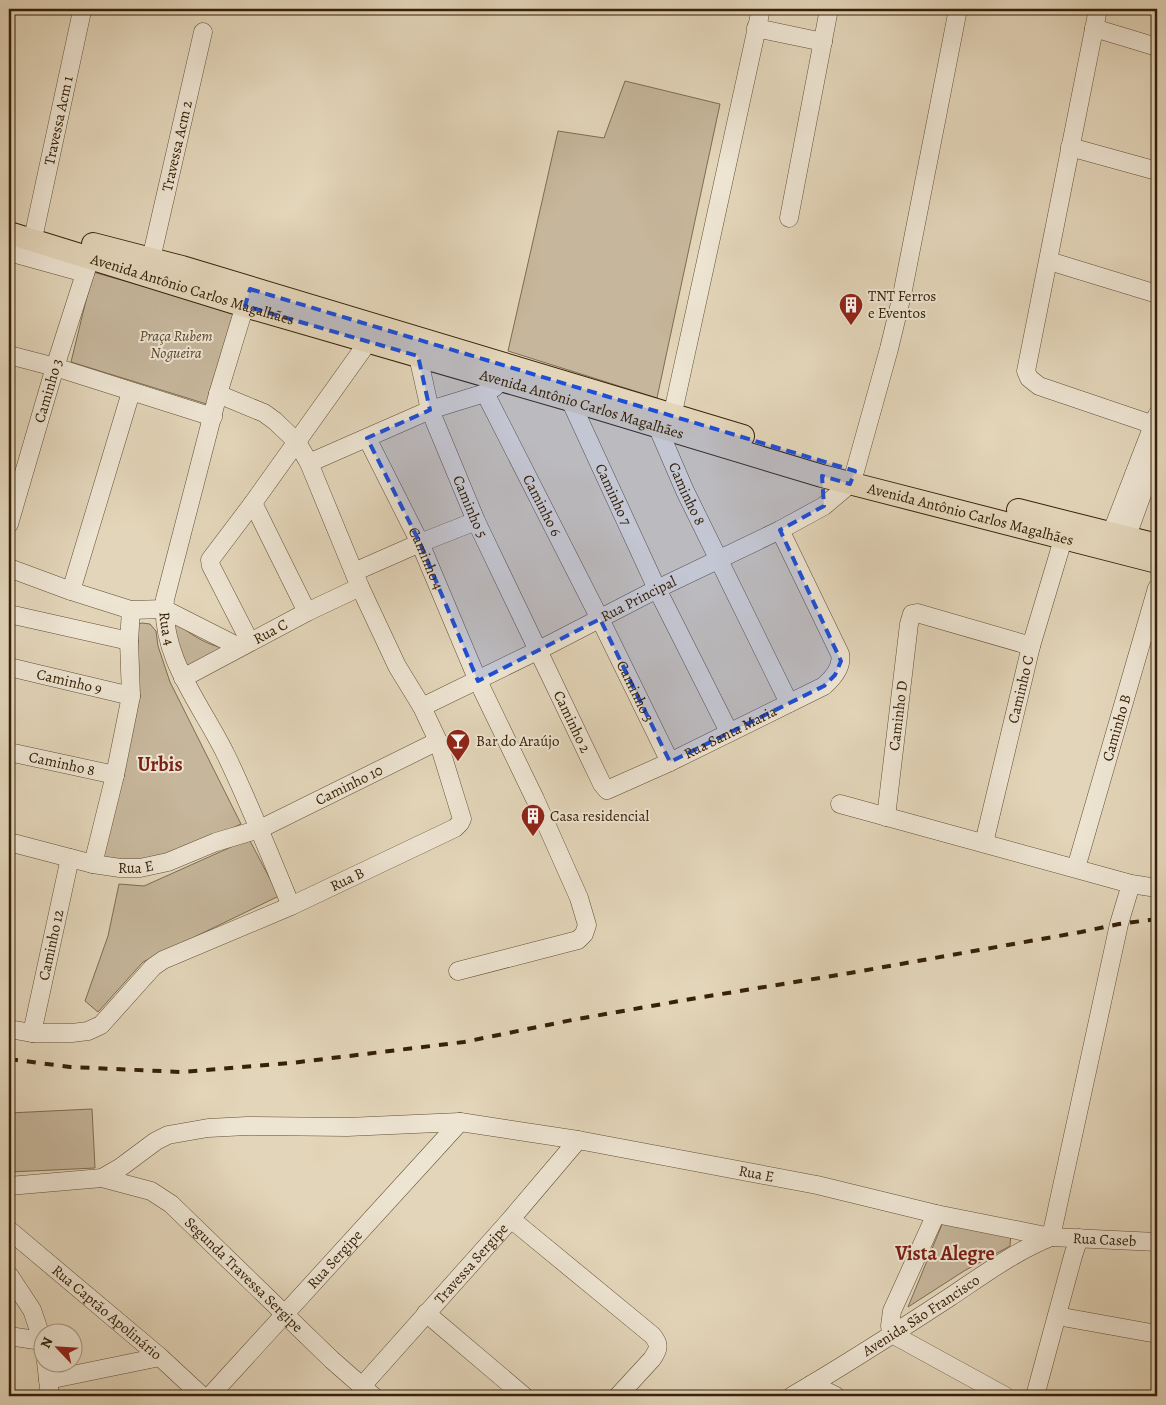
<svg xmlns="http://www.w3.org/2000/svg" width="1166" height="1405" viewBox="0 0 1166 1405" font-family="Alegreya,serif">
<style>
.green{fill:#c6b69b;stroke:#7e6c51}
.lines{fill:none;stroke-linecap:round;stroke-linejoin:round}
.minor-casing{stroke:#614e34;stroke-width:19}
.major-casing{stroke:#362107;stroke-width:24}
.minor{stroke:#ede4d2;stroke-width:18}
.major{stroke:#e3d5b9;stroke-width:22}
.rail{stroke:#362107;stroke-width:4;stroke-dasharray:9 9;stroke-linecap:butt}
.marked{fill:#1d4ed8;fill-opacity:0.2;stroke:#1d4ed8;stroke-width:4;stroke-dasharray:10 6;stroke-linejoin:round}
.labels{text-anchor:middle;stroke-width:4;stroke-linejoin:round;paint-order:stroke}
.street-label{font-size:15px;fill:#362107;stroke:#ede4d2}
.poi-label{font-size:15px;fill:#362107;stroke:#ede4d2;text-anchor:start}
.park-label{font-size:15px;font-style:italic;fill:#5a462c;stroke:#ede4d2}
.district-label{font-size:20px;font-weight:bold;fill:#7a1f14;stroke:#ede4d2}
</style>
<rect width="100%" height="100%" fill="#e3d5b9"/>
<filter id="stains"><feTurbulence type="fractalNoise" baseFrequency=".004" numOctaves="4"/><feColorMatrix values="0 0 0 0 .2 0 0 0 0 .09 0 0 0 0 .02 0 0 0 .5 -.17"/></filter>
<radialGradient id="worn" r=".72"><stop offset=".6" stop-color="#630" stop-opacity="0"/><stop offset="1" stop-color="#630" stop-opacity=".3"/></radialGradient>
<!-- green -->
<g class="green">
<polygon points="625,81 720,104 657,398 508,351 558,131 604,138"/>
<polygon points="93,272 238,313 213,406 71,362"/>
<path d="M167,622H176C189,634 204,643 222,648L176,675Z"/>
<polygon points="142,623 150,624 156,631 158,646 170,682 241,824 172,857 149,865 101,859 138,624"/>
<polygon points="249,839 279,896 143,962 98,1012 85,1001 108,936 119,884 144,886"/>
<polygon points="92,1109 95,1168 10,1172 9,1113"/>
<polygon points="943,1222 1011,1232 1010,1246 964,1271 908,1307"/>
</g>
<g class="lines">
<defs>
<g id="minor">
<polyline points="1098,9 1026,371 1029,378 1039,386 1157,426"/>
<polyline points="756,28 823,42"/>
<polyline points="1094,28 1157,47"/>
<polyline points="1070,147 1157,171"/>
<polyline points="789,218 829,9"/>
<path id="s1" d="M35,229L82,11"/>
<polyline points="9,252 85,273"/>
<path id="s2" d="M151,259L203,32"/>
<polyline points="1049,261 1157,294"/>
<path id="s3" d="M248,295L218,394L165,599C160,658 202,705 226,755C250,805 270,855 291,906"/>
<polyline points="9,355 55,367 213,417"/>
<path id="s4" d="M418,356L430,410L476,521L602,784L607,790L670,762L824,686C833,678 843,667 840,654L780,530"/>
<path id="s5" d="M485,393L600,619L670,762"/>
<path id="s6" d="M570,400L657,589L729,732"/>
<path id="s7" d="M657,426L685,491L789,703"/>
<polyline points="670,426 761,9"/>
<path id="s8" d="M367,438L420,543L478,681L535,799L579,898L587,925L584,934L578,940L458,971"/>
<polyline points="309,463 430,410 485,393 495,387"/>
<polyline points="855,471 889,349 902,295 958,9"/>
<polyline points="253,503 307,612"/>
<path id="s9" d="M9,524L55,367L90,258"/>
<polyline points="1111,534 1157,415"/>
<polyline points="1127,536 1157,453"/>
<polyline points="9,568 71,591 131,610 164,609 239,647"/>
<polyline points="354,572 420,543 476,521"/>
<polyline points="71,591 131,392"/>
<polyline points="9,614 129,641"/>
<polyline points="250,642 211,566 210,560 253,503 368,342"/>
<path id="s10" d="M9,667L131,696"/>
<path id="s11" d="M183,678L307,612L360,587"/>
<path id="s12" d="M422,707L539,650L657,589L780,530L824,506L850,484"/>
<path id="s13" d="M9,752L115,775"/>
<polyline points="840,804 1131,884 1157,888"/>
<path id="s14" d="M886,817L909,624L912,614L917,613L1031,646"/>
<path id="s15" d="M9,842L93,864L120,868H140L168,862L216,842L260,829L438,741"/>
<path id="s16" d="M984,843L1031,646L1067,526"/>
<polyline points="93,864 115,775 131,696 129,641 131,610"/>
<path id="s17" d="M1076,868L1157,588"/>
<path id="s18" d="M9,1029L32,1033H72L88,1031L101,1025L153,967L163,960L291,906L455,828L460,823L462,819L438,741L422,707L397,666L360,587L309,463L297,442L275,421L264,413L218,394"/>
<path id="s19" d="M32,1033L70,858"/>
<path id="s20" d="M102,1178L151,1191L171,1204L332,1360L373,1396"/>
<path id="s21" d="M9,1186L102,1178L121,1167L156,1141L168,1135L208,1128L247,1126L347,1127L460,1122L578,1140L817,1185L936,1214L1051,1237L1157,1242"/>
<polyline points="936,1214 892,1311 890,1326 892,1334 1005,1396"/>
<path d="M511,1219L652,1335C660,1344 659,1349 652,1359L618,1396"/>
<path id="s22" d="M9,1230L160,1357L202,1396"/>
<polyline points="1051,1237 1119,924 1131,884"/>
<polyline points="9,1275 32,1310 42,1339"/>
<polyline points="426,1313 524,1396"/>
<polyline points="1057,1316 1157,1334"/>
<polyline points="9,1336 42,1341"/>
<polyline points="46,1362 50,1396"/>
<polyline points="48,1380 160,1357"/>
<polyline points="812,1384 836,1396"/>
<path id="s23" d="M362,1386L511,1219L578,1140"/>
<path id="s24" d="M210,1396L460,1122"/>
<path id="s25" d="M792,1396C845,1365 898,1331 950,1297C983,1275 1014,1252 1051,1237"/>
<polyline points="1035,1396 1073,1256 1079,1238"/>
</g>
<g id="major">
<path id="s26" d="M9,233L245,306L570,400L822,476L1157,562"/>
<polyline points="93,244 182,267 743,436"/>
<polyline points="1018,510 1157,545"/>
</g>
</defs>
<!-- minor casing -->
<use href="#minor" class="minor-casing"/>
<!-- major casing -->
<use href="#major" class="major-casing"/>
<!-- minor -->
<use href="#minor" class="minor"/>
<!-- major -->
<use href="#major" class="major"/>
<!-- rail -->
<polyline class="rail" points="9,1059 70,1067 182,1072 291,1063 464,1042 572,1020 691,999 850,973 1081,932 1119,924 1157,919"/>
</g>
<!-- marked area -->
<path class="marked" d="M250,289L855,471L850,484L822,476L824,506L780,530L841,661L835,675L824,686L670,762L600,619L478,681L420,543L367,438L430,410L418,356L245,306Z"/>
<!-- icons -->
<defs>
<symbol id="building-pin" viewBox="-11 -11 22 30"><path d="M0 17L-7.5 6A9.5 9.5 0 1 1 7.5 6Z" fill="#8f2418" stroke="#ede4d2"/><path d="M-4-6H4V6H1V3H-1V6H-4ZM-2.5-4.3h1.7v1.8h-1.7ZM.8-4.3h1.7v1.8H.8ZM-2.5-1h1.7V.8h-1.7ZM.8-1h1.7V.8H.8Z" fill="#fff"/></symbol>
<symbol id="bar-pin" viewBox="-11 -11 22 30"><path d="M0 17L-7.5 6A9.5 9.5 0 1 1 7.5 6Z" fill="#8f2418" stroke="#ede4d2"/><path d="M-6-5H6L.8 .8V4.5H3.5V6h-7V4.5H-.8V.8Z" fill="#fff"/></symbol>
</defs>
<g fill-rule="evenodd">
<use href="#building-pin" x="837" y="291" width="28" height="38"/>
<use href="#bar-pin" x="444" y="727" width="28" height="38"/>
<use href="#building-pin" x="519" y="802" width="28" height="38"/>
</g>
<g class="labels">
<!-- street labels -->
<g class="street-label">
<text dy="5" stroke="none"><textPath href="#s1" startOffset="111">Travessa Acm 1</textPath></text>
<text dy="5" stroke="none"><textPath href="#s2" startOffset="116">Travessa Acm 2</textPath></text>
<text dy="5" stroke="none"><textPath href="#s26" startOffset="192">Avenida Antônio Carlos Magalhães</textPath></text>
<text dy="5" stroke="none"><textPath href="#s9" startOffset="139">Caminho 3</textPath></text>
<text dy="5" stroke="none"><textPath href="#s26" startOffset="598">Avenida Antônio Carlos Magalhães</textPath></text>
<text dy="5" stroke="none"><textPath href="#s7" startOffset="74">Caminho 8</textPath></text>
<text dy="5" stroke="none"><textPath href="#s6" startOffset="104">Caminho 7</textPath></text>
<text dy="5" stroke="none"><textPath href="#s4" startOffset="160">Caminho 5</textPath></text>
<text dy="5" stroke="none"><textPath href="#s5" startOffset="126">Caminho 6</textPath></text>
<text dy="5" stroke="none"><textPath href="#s26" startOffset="1002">Avenida Antônio Carlos Magalhães</textPath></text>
<text dy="5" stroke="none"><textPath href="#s8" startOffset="134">Caminho 4</textPath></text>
<text dy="5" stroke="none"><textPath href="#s12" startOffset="242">Rua Principal</textPath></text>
<text dy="5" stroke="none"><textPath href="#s3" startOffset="345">Rua 4</textPath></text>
<text dy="5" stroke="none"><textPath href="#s11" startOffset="99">Rua C</textPath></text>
<text dy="5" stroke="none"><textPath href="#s10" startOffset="62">Caminho 9</textPath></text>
<text dy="5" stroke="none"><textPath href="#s16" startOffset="158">Caminho C</textPath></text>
<text dy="5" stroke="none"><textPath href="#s5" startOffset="334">Caminho 3</textPath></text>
<text dy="5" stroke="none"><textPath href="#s14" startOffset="102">Caminho D</textPath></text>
<text dy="5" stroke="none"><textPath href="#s4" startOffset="398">Caminho 2</textPath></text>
<text dy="5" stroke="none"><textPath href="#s17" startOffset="146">Caminho B</textPath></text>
<text dy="5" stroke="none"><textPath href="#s4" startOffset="611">Rua Santa Maria</textPath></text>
<text dy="5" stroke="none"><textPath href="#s13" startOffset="54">Caminho 8</textPath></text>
<text dy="5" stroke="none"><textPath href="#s15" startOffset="360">Caminho 10</textPath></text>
<text dy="5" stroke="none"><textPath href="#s15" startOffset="130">Rua E</textPath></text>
<text dy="5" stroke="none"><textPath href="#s18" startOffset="385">Rua B</textPath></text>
<text dy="5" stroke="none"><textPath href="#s19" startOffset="90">Caminho 12</textPath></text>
<text dy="5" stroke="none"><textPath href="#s21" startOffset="766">Rua E</textPath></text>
<text dy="5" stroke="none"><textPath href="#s21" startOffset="1121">Rua Caseb</textPath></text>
<text dy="5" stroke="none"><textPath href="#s24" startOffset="185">Rua Sergipe</textPath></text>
<text dy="5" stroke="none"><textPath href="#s23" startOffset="164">Travessa Sergipe</textPath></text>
<text dy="5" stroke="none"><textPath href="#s20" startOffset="176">Segunda Travessa Sergipe</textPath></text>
<text dy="5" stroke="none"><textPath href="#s22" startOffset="128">Rua Captão Apolinário</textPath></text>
<text dy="5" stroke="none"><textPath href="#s25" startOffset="152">Avenida São Francisco</textPath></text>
</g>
<!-- poi labels -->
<g class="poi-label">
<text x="868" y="301">TNT Ferros<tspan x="868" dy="17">e Eventos</tspan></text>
<text x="476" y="746">Bar do Araújo</text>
<text x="550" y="821">Casa residencial</text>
</g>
<!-- park labels -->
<g class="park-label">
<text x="176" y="341">Praça Rubem<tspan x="176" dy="17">Nogueira</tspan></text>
</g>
<!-- district labels -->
<g class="district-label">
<text x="160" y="771">Urbis</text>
<text x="945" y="1260">Vista Alegre</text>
</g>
</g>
<!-- margin -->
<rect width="1166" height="1405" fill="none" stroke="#e3d5b9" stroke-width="30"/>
<rect x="10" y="10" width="1146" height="1385" fill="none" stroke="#362107" stroke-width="2.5"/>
<rect x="15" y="15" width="1136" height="1375" fill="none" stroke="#362107"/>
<!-- north arrow -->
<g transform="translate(58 1348) rotate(295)"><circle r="24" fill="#ede4d2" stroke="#a49681"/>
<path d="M0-4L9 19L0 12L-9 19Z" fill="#8f2418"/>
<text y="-8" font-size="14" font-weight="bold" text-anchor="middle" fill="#362107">N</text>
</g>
<rect width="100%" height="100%" filter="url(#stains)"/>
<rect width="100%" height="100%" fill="url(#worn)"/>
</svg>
